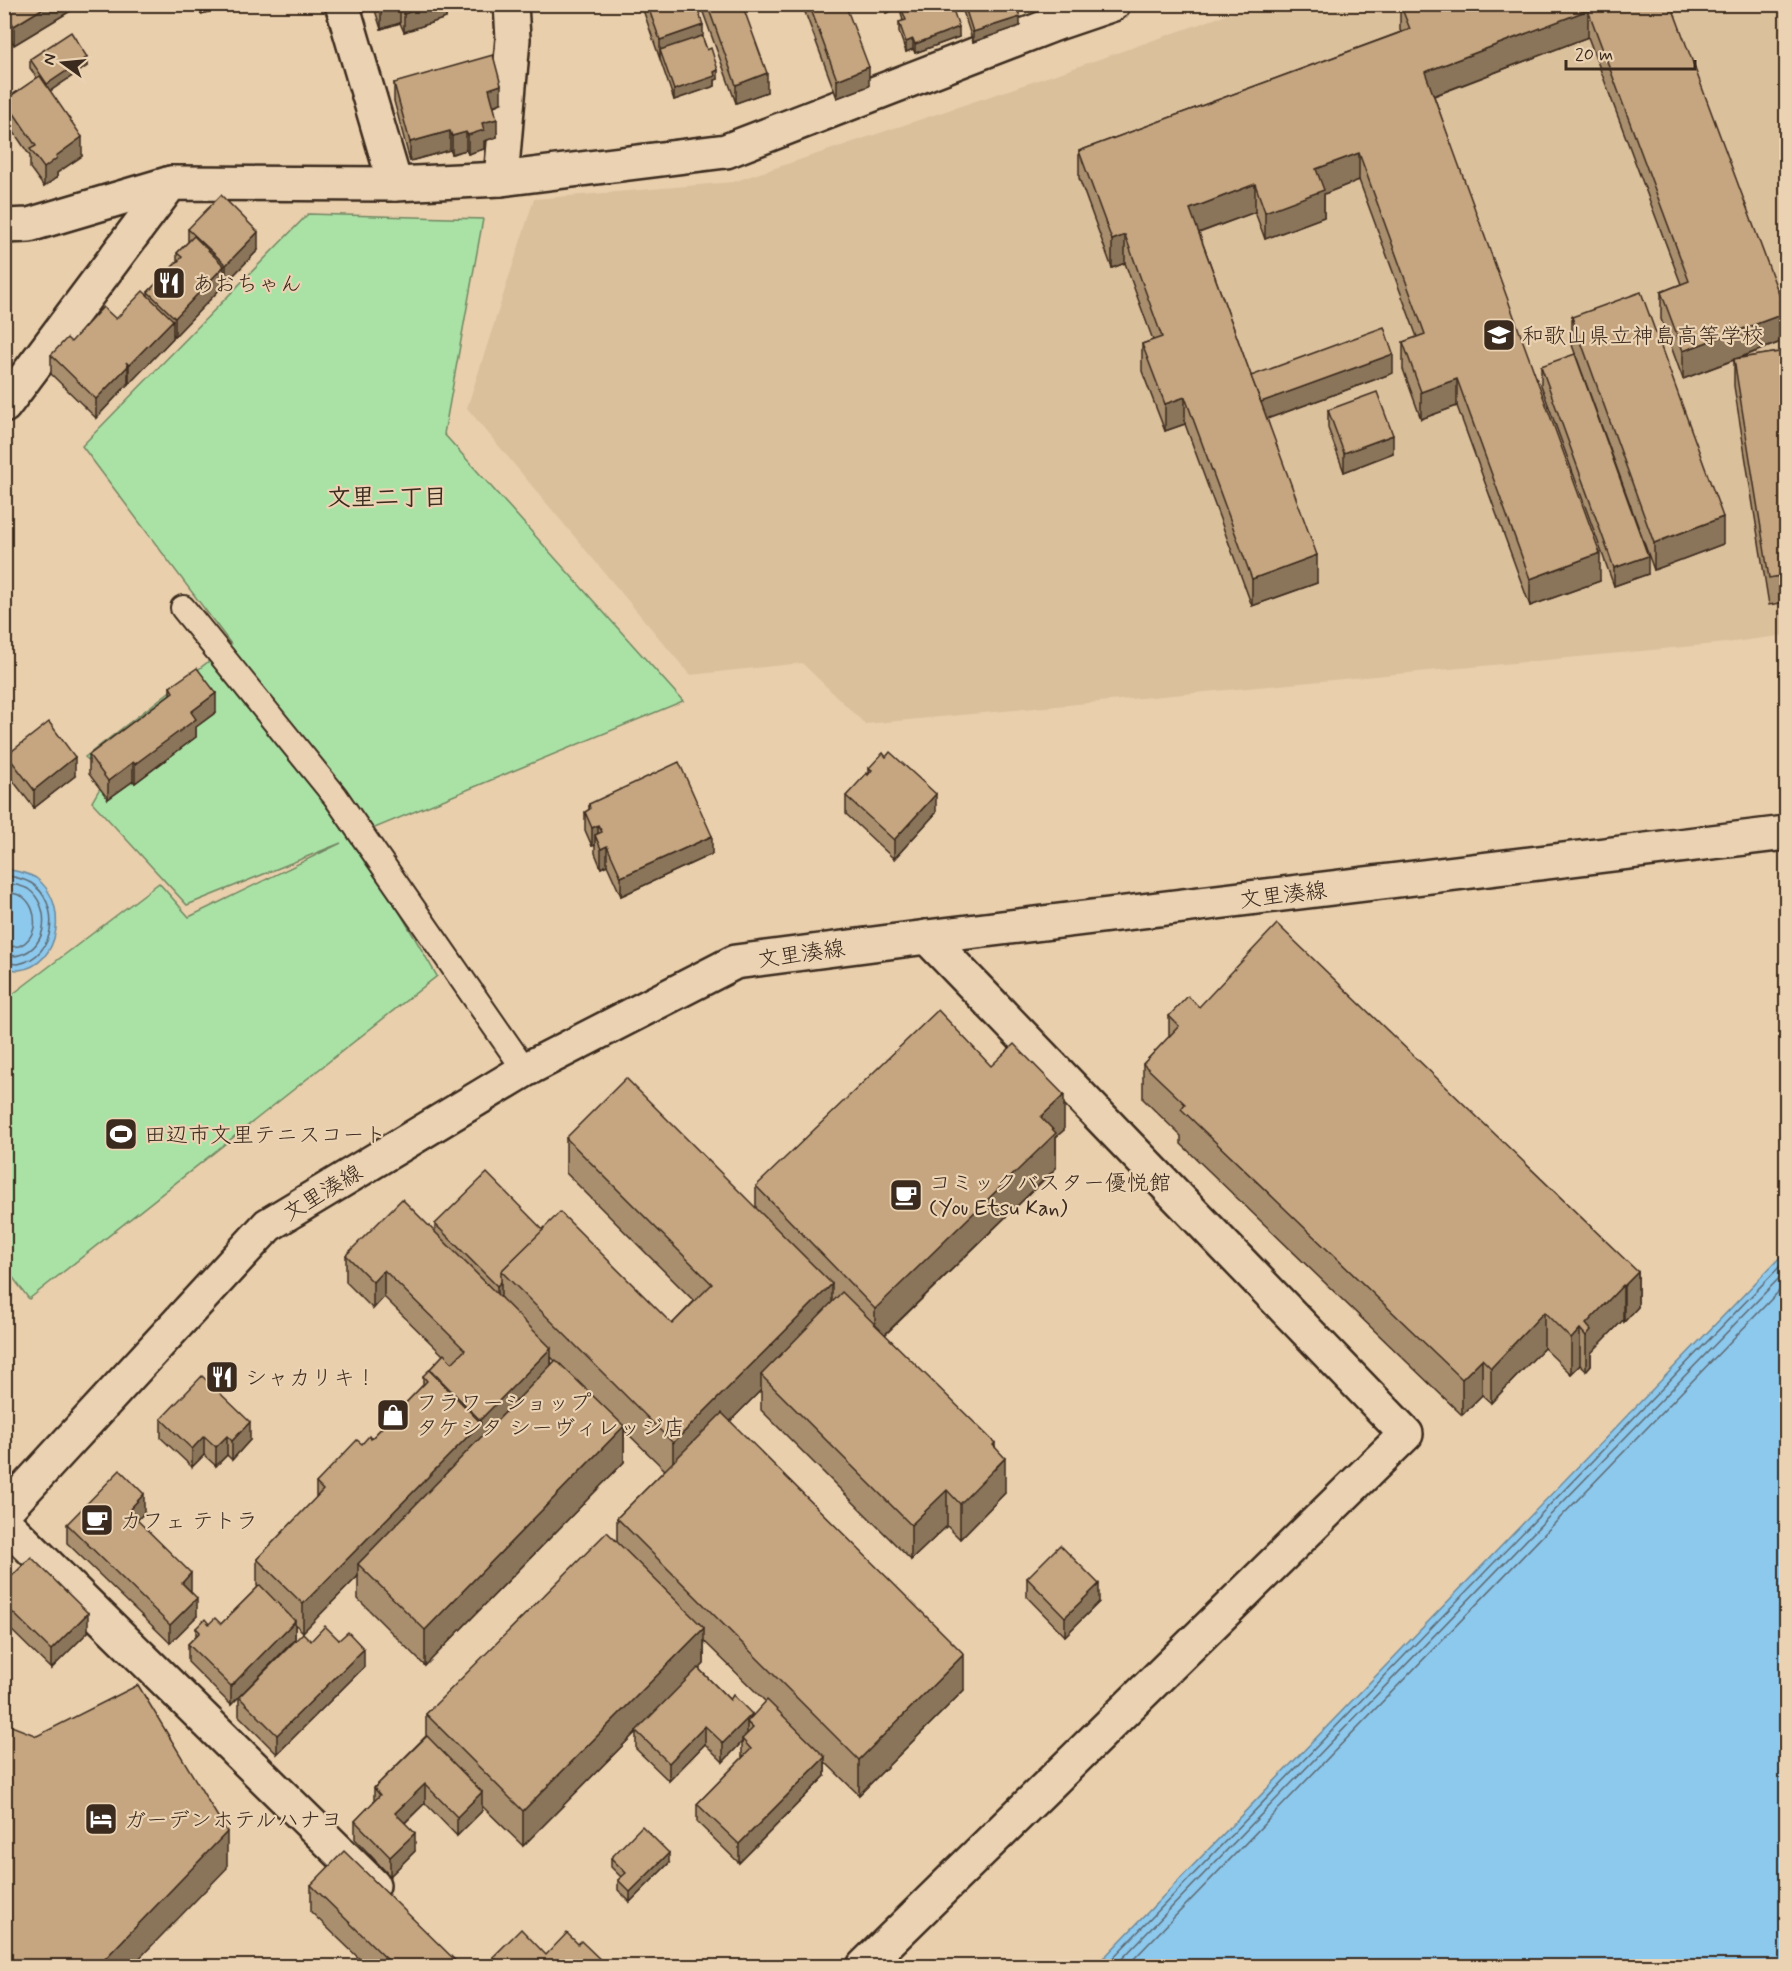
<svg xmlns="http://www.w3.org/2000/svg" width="1791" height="1971" viewBox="0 0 1791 1971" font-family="Mynerve,'Klee One',sans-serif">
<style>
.built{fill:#dbc09c}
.green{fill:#aae2a6;stroke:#728662;stroke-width:1.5}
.water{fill:#8dc8ed;stroke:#6c899a;stroke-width:1.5}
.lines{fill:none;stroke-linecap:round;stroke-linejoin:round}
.shore{stroke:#5c6971;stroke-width:1.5}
.service-casing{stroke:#3b2a1e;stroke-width:28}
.minor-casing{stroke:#3b2a1e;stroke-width:38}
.tertiary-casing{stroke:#3b2a1e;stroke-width:38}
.secondary-casing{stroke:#3b2a1e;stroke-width:38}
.service{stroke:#ead2b2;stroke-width:24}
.minor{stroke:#ead2b2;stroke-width:33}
.tertiary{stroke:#ead2b2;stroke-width:33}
.secondary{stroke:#ead2b2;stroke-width:33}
.wall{fill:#a98f6e;stroke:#3b2a1e;stroke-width:1.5;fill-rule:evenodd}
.shaded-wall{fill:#8a745a;stroke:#3b2a1e;stroke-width:1.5}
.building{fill:#c5a680;stroke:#3b2a1e;stroke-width:1.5}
.labels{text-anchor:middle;stroke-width:4.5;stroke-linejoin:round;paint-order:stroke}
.poi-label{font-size:22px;fill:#3b2a1e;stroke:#ead2b2;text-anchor:start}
.street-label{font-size:22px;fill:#3b2a1e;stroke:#ead2b2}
.neighbourhood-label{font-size:24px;font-weight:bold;fill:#3b2a1e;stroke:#ead2b2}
</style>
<rect width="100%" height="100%" fill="#e9cfac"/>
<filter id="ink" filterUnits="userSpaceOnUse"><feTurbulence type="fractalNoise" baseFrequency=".0167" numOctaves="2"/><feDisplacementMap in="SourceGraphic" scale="12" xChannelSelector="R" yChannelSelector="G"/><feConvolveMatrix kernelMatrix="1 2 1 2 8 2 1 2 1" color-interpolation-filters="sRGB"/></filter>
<g filter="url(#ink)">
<!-- built -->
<polygon class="built" points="1254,5 1786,5 1786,635 1726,643 865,724 802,663 690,675 467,408 534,199 733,182 1068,70"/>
<!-- green -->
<polygon class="green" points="308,214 483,219 444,434 683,701 355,836 437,976 29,1299 5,1267 5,1000 159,883 189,917 341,843 187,905 92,802 107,776 85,757 231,644 82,446"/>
<!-- water -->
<g class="water">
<path d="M5,869C15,871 26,872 36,878C69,902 61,965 19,970C14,970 9,969 5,968Z"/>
<polygon points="1786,1251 1786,1966 1096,1966"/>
</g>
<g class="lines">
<!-- shore -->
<g class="shore">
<path d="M4,875C14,877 23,878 31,883C61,902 57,957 18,964C14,964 9,963 4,963"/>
<path d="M4,883C13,884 21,885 28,889C51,905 49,948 19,955C14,957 9,955 4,955"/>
<path d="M4,892C11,893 17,893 23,897C39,909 39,938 19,946C14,947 9,946 4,946"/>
<polyline points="1105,1966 1786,1260"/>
<polyline points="1115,1966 1786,1271"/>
<polyline points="1127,1966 1786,1284"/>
</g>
<defs>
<polyline id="service" points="183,608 335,796 525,1070"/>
<g id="minor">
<polyline points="342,4 395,184"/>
<polyline points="501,179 513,39 511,4"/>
<polyline points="4,226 29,225 171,183"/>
<polyline points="4,1522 373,1885"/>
<polyline points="864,1966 1406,1434 927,937"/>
</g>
<polyline id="tertiary" points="4,406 171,183 395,184 501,179 726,151 1057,23 1113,4"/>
<polyline id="secondary" points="4,1512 268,1225 525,1070 735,962 927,937 1786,833"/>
</defs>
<!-- service casing -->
<use href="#service" class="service-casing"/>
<!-- minor casing -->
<use href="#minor" class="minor-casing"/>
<!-- tertiary casing -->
<use href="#tertiary" class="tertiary-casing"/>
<!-- secondary casing -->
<use href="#secondary" class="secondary-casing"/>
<!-- service -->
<use href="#service" class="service"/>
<!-- minor -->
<use href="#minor" class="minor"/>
<!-- tertiary -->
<use href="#tertiary" class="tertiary"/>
<!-- secondary -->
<use href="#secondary" class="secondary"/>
</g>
<!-- wall -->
<g class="wall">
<polygon points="4,4 72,4 72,10 14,45 4,29"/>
<polygon points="198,4 234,4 201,14"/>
<polygon points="373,4 446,4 446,18 404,32 400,23 381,29"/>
<polygon points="641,4 696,4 703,39 718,79 715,80 715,86 674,100"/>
<polygon points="700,4 742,4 767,92 736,103"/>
<polygon points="802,4 845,4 869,86 837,98"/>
<polygon points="883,4 951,4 959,37 915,53 913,49 906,52 899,32 899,22 903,21 900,8 886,13"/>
<polygon points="954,4 1016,4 1020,26 973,42 963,11 963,7 956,10"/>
<polygon points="1400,4 1671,4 1786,340 1737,359 1786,351 1786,602 1769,605 1734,386 1734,360 1683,379 1661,319 1661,292 1681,284 1588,37 1434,96 1600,581 1530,606 1457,406 1421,419 1403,369 1403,342 1417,337 1359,180 1324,194 1324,217 1265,239 1255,212 1199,233 1251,376 1393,373 1267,419 1317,583 1252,606 1185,424 1165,431 1142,371 1142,344 1153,340 1125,263 1112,268 1079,178 1079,151 1401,32 1400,30"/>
<polygon points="30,59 87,66 50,91 82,156 57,173 57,177 44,187 30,168 30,156 5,119 5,100 37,78 30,68"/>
<polygon points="394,83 501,103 494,106 497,137 484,141 484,149 468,154 466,150 452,154 450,150 410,161 394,101"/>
<polygon points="188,229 258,250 226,283 224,282 224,285 175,336 173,334 173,338 129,384 128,383 128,384 96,418 51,374 51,355 116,319 148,297 148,292 177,262 177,253 188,242"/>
<polygon points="1572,317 1723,544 1654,570 1572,345"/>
<polygon points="1541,366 1648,574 1614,586 1541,385"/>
<polygon points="1328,410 1393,453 1344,472 1328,428"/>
<polygon points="170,687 216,712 196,727 196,737 135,783 133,781 108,799 89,774 89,755 170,694"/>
<polygon points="7,755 75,776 34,808 7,773"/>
<polygon points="869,768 936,813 894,859 846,814 846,796 868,775 869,773"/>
<polygon points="589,804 712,854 621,896 607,865 601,868 595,853 595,845 592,846 585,830 585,812 589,810"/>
<polygon points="1199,1007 1638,1272 1638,1307 1624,1322 1623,1320 1591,1353 1591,1365 1586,1371 1580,1365 1571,1374 1544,1348 1491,1403 1482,1395 1462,1415 1181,1144 1181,1136 1143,1099 1143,1064 1169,1037 1169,1016"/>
<path d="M991,1066L1064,1130L1056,1137V1168L885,1335L995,1447L1005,1493L960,1539L947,1526L911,1560L761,1410V1390L730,1421L964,1690L859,1795L825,1762V1776L739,1863L697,1822V1804L742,1758V1742L723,1762L705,1744L669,1781L636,1749V1732L523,1846L482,1806V1811L457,1836L425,1803L405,1823L415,1851L390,1876L355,1839V1821L374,1802V1788L426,1736V1714L617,1542V1518L665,1470L624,1430V1462L425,1666L358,1599V1576L303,1632L295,1624V1639L231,1705L188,1662V1644L196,1636V1628L209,1624H221L258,1587L257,1586V1559L316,1498V1483L362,1444L371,1439L423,1385V1376L430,1372V1369L443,1355L384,1297L373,1309L346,1282V1255L435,1232V1224L543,1230L672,1324L694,1301L566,1173V1138L756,1208V1186ZM551,1357L555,1361L551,1365ZM704,1641L766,1702L752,1717L730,1700L699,1669L704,1664Z"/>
<polygon points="161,1419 250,1440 232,1460 227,1455 216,1466 204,1455 192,1467 161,1438"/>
<polygon points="144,1513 137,1520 197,1616 170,1643 67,1543 67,1524"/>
<polygon points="1027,1578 1099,1602 1065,1636 1027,1597"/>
<polygon points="4,1584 88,1632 51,1669 4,1623"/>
<polygon points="311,1641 364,1667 277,1754 239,1716 239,1697"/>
<polygon points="611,1858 669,1863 630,1902 618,1890 618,1880 621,1877 611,1867"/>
<polygon points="311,1885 461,1966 367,1966 311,1912"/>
<polygon points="578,1944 607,1966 493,1966 493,1957 546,1955"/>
</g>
<!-- shaded-wall -->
<g class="shaded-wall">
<polygon points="50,4 72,4 72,10 14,45 14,26"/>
<polygon points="201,4 234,4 201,14"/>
<polygon points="400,4 400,23 381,29 381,11"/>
<polygon points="430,4 446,4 446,18 404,32 404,14"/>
<polygon points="886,4 900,4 900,8 886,13"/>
<polygon points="956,4 963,4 963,7 956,10"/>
<polygon points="1588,10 1588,37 1425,99 1425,72"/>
<polygon points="1020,17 1020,26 973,42 973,32"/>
<polygon points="703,25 703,43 660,50 660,59 660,40"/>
<polygon points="959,27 959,37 915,53 915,44"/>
<polygon points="913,39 913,49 906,52 906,42"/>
<polygon points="87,57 87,66 47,93 47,84"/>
<polygon points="869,67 869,86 837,98 837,80"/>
<polygon points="718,70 718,79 715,80 715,86 674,100 674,90"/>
<polygon points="767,73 767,92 736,103 736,85"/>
<polygon points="501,85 501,103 489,107 489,89"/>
<polygon points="497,119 497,137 484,141 484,149 468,154 468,135 482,123"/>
<polygon points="450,131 450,150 410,161 410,142"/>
<polygon points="466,132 466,150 452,154 452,136"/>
<polygon points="82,137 82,156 57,173 57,177 44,187 44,168 56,156"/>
<polygon points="1359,153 1359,180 1324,194 1324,217 1265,239 1265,212 1316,169"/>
<polygon points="1255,184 1255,212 1190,236 1190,209"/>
<polygon points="258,232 258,250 226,283 226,265"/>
<polygon points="1125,235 1125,263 1112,268 1112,240"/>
<polygon points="224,266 224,285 175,336 175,318"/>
<polygon points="1786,313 1786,340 1683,379 1683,351"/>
<polygon points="173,320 173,338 129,384 129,365"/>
<polygon points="1393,354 1393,373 1258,422 1258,403"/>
<polygon points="128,366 128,384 96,418 96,399"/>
<polygon points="1457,379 1457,406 1421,419 1421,392"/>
<polygon points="1185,397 1185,424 1165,431 1165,404"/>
<polygon points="1393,435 1393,453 1344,472 1344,453"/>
<polygon points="1723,517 1723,544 1654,570 1654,543"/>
<polygon points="1600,553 1600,581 1530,606 1530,579"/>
<polygon points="1317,555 1317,583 1252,606 1252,579"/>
<polygon points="1648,556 1648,574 1614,586 1614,568"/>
<polygon points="216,693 216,712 196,727 196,737 135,783 135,764 191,712"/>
<polygon points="75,757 75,776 34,808 34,790"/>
<polygon points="133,762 133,781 108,799 108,781"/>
<polygon points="936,794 936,813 894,859 894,840"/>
<polygon points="598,825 598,842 595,835 595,845 592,846 592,828"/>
<polygon points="712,836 712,854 621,896 621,877"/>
<polygon points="607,846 607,865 601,868 601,849"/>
<polygon points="1064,1095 1064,1130 1056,1137 1056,1168 875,1344 875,1309 1041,1117"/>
<polygon points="384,1270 384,1297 373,1309 373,1282"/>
<polygon points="1638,1272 1638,1307 1624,1322 1624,1286"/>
<polygon points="501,1282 501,1301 497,1305 497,1286"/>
<polygon points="832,1284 832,1319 761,1375 761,1390 673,1479 673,1443"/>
<polygon points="1623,1285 1623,1320 1591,1353 1591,1365 1586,1371 1586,1324"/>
<polygon points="1544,1312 1544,1348 1491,1403 1491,1368"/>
<polygon points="1580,1329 1580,1365 1571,1374 1571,1339"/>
<polygon points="551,1348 551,1375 358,1564 358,1576 303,1632 303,1604 480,1424 480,1420"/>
<polygon points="1482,1359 1482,1395 1462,1415 1462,1379"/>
<polygon points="250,1422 250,1440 232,1460 232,1441"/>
<polygon points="624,1426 624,1462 425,1666 425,1630"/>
<polygon points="204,1436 204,1455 192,1467 192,1449"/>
<polygon points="227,1436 227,1455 216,1466 216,1447"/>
<polygon points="995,1443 995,1469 1005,1458 1005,1493 960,1539 960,1504 993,1445"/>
<polygon points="947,1490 947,1526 911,1560 911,1525"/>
<polygon points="144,1494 144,1513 128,1530 128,1511"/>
<polygon points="191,1573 191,1592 182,1583"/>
<polygon points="1099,1584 1099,1602 1065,1636 1065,1617"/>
<polygon points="197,1598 197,1616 170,1643 170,1625"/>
<polygon points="88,1613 88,1632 51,1669 51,1650"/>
<polygon points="295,1621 295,1639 231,1705 231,1686"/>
<polygon points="704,1628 704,1664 637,1731 636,1731 636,1732 523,1846 523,1811"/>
<polygon points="364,1649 364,1667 277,1754 277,1735"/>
<polygon points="964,1654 964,1690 859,1795 859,1760"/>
<polygon points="752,1714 752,1727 747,1722 747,1737 742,1739 742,1742 723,1762 723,1743"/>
<polygon points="705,1726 705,1744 669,1781 669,1763"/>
<polygon points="825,1757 825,1776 739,1863 739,1844"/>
<polygon points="425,1784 425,1803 395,1832 395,1813"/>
<polygon points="482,1792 482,1811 457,1836 457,1817"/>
<polygon points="227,1832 227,1868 132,1966 98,1966"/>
<polygon points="415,1833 415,1851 390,1876 390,1857"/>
<polygon points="669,1853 669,1863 630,1902 630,1892"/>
</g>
<!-- building -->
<g class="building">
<polygon points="4,4 50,4 14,26 4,10"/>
<polygon points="379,4 399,4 381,11"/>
<polygon points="400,4 430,4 404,14"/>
<polygon points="647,4 696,4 703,25 660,40"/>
<polygon points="707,4 742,4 767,73 736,85"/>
<polygon points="809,4 845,4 869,67 837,80"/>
<polygon points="908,4 951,4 959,27 915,44 913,39 906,42 899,22 906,20 901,7"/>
<polygon points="964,4 1016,4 1020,17 973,32"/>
<polygon points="1400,4 1671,4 1786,313 1683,351 1661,292 1689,281 1588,10 1425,72 1600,553 1530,579 1457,379 1421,392 1403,342 1425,334 1359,153 1316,169 1324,190 1265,212 1255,184 1190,209 1317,555 1252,579 1185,397 1165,404 1142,344 1162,337 1125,235 1112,240 1079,151 1410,29"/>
<polygon points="71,32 87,57 47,84 30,59"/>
<polygon points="702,36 707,50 711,48 718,70 714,72 715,76 674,90 660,50"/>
<polygon points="493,55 501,85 489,89 497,119 482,123 484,130 468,135 466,132 452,136 450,131 410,142 394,83"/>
<polygon points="40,76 82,137 56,156 57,158 44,168 30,149 36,146 5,100"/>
<polygon points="221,195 258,232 226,265 188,229"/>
<polygon points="194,236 224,266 175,318 148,292 182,257 177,253"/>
<polygon points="143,291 173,320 129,365 126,362 128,366 96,399 51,355 67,338 71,342 103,307 116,319"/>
<polygon points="1641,292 1723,517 1654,543 1572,317"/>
<polygon points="1384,327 1393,354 1261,402 1251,376"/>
<polygon points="1786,351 1786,575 1769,578 1734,359"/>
<polygon points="1575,354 1648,556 1614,568 1541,366"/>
<polygon points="1377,392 1393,435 1344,453 1328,410"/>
<polygon points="197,668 216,693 191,712 196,719 135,764 133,762 108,781 89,755 173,692 170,687"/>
<polygon points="49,722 75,757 34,790 7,755"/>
<polygon points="890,752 936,794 894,840 846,796 867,773 868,775 872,770 869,768 883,753 886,757"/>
<polygon points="679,762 712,836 621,877 607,846 601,849 595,835 602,832 598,825 592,828 585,812 590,809 589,804"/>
<polygon points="1277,924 1638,1272 1624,1286 1623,1285 1586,1324 1591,1330 1586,1336 1580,1329 1571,1339 1544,1312 1491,1368 1482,1359 1462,1379 1181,1109 1185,1104 1143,1064 1179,1026 1169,1016 1188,996 1199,1007"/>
<polygon points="938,1010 991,1066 1014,1044 1064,1095 1041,1117 1056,1133 875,1309 756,1186"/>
<polygon points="626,1078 832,1284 673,1443 501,1271 560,1212 672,1324 712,1284 566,1138"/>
<polygon points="487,1173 543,1230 501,1271 501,1282 497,1286 435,1224"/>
<polygon points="402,1199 551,1348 480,1420 430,1369 444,1354 452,1363 465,1350 384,1270 373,1282 346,1255"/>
<polygon points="842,1292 995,1443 993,1445 1005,1458 960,1504 947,1490 911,1525 761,1375"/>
<polygon points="556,1360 624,1426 425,1630 358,1564"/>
<polygon points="429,1370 481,1423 303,1604 257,1559 323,1490 316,1483 357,1440 362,1444 369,1436 371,1439 427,1381 423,1376"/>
<polygon points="202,1376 250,1422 232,1441 227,1436 216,1447 204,1436 192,1449 161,1419"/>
<polygon points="722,1413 964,1654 859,1760 617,1518"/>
<polygon points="120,1470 144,1494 128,1511 191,1573 182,1583 197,1598 170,1625 67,1524"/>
<polygon points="607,1532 704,1628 523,1811 426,1714"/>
<polygon points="1060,1545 1099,1584 1065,1617 1027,1578"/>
<polygon points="31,1557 88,1613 51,1650 4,1604 4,1584"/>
<polygon points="260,1585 295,1621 231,1686 188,1644 200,1632 196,1628 205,1619 209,1624 215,1618 221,1624"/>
<polygon points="325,1626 339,1640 348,1632 364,1649 277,1735 239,1697 303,1633 311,1641"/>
<polygon points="698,1668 730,1700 733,1695 752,1714 723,1743 705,1726 669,1763 636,1731"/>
<polygon points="138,1685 227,1832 98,1966 4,1966 4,1723 37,1736"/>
<polygon points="767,1700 825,1757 739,1844 697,1804 751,1749 742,1739 753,1728 747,1722"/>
<polygon points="427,1736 482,1792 457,1817 425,1784 395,1813 415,1833 390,1857 355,1821 380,1795 374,1788"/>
<polygon points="642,1826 669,1853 630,1892 618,1880 626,1873 611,1858"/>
<polygon points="344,1851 461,1966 394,1966 311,1885"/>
<polygon points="521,1929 546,1955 567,1933 578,1944 581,1941 607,1966 503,1966 493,1957"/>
</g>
</g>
<!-- icons -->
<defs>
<symbol id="restaurant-square" viewBox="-11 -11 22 22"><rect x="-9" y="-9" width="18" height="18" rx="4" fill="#3b2a1e" stroke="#ead2b2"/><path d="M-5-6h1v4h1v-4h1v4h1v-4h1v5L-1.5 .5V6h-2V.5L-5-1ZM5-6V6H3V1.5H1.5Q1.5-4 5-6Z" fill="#fff"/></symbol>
<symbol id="school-square" viewBox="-11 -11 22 22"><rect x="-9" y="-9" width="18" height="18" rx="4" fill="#3b2a1e" stroke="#ead2b2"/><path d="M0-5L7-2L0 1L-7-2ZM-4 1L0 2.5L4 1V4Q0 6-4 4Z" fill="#fff"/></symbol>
<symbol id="stadium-square" viewBox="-11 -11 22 22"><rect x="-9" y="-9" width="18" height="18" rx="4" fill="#3b2a1e" stroke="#ead2b2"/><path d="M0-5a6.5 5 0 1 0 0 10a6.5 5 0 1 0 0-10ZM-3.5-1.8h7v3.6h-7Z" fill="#fff"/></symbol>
<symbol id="cafe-square" viewBox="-11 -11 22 22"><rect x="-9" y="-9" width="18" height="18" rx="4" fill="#3b2a1e" stroke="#ead2b2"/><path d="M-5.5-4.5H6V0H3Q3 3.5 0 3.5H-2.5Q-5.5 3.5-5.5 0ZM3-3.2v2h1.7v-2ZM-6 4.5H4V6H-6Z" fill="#fff"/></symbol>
<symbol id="shop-square" viewBox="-11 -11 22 22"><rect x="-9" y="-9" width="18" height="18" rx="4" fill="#3b2a1e" stroke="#ead2b2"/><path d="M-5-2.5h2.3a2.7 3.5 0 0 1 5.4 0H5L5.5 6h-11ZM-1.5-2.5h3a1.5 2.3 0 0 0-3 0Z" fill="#fff"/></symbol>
<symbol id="hotel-square" viewBox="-11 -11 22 22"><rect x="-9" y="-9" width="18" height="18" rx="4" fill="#3b2a1e" stroke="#ead2b2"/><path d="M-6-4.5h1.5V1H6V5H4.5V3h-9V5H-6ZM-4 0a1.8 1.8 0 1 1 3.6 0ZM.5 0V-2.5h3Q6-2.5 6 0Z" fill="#fff"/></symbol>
</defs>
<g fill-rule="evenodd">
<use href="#restaurant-square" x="150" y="264" width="38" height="38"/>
<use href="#school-square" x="1480" y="316" width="38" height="38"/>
<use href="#stadium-square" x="102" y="1115" width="38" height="38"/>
<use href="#cafe-square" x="887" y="1176" width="38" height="38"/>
<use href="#restaurant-square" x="203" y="1358" width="38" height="38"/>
<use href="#shop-square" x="374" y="1396" width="38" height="38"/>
<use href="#cafe-square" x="78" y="1501" width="38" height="38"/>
<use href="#hotel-square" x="82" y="1800" width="38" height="38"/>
</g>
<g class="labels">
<!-- poi labels -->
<g class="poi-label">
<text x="192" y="291">あおちゃん</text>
<text x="1522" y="343">和歌山県立神島高等学校</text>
<text x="144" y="1142">田辺市文里テニスコート</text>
<text x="929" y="1190">コミックバスター優悦館<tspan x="929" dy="25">(You Etsu Kan)</tspan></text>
<text x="245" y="1385">シャカリキ！</text>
<text x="416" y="1410">フラワーショップ<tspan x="416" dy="25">タケシタ シーヴィレッジ店</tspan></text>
<text x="120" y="1528">カフェ テトラ</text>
<text x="124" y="1827">ガーデンホテルハナヨ</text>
</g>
<!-- street labels -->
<g class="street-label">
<text transform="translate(1283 894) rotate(-7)" y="8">文里湊線</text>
<text transform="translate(801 953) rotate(-8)" y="8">文里湊線</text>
<text transform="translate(322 1192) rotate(-31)" y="8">文里湊線</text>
</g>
<!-- neighbourhood labels -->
<g class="neighbourhood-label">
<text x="387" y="505">文里二丁目</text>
</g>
</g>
<!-- margin -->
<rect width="1791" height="1971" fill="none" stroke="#ead2b2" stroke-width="24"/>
<rect x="12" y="12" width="1767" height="1947" fill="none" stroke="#3b2a1e" stroke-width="2" filter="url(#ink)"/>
<!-- north arrow -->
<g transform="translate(63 63) rotate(285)" stroke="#ead2b2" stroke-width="4.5" paint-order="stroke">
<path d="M0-4.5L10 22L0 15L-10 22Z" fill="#3b2a1e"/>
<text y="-9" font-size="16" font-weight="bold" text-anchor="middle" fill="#3b2a1e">N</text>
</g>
<!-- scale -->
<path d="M1566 60v9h129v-9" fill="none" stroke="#3b2a1e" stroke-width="3"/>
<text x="1575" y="60" font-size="18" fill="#3b2a1e" stroke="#ead2b2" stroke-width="4.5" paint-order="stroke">20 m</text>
</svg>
